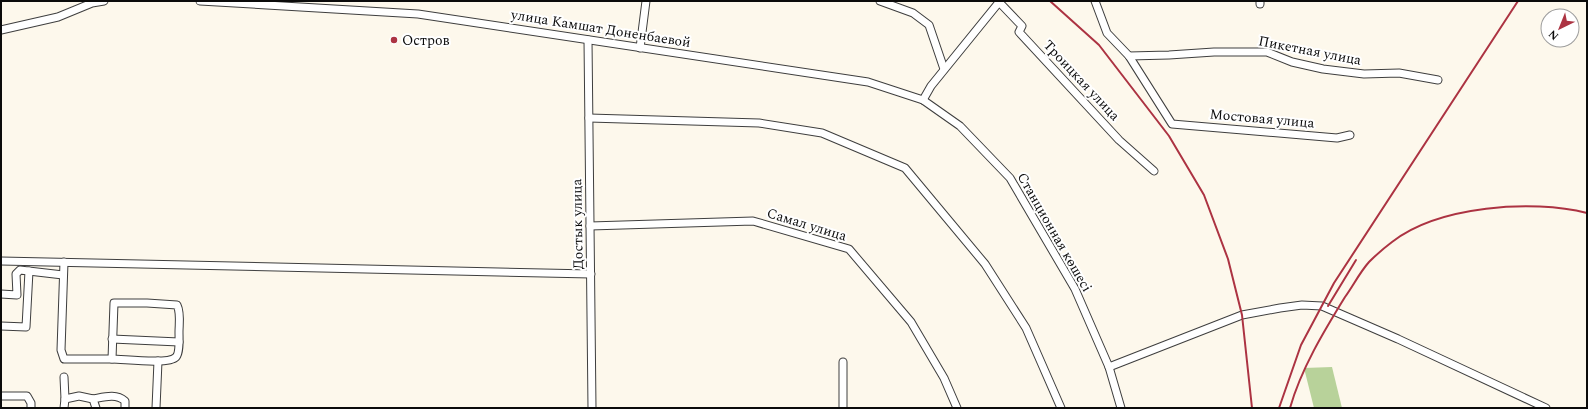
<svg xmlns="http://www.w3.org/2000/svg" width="1588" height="409" viewBox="0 0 1588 409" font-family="Spectral,serif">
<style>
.forest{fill:#b8d29a}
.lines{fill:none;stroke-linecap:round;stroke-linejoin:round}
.minor-casing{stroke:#3e3e3e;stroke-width:9}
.minor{stroke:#fff;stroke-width:7}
.rail{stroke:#ac3342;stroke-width:2}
.poi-dot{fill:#ac3342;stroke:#fff;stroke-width:1.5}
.labels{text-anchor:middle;stroke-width:4;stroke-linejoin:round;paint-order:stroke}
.street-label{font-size:14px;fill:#0b0b0b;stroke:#fff}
.poi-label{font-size:14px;fill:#0b0b0b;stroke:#fff;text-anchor:start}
</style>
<rect width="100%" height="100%" fill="#fdf8ec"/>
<!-- forest -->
<polygon class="forest" points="1332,367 1342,408 1314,408 1304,368"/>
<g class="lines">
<defs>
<g id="minor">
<polyline points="200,1 418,14 868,82 923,100 960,126 1010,178 1075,289 1109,367 1121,408"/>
<polyline points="880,1 913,13 929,25 944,69"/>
<polyline points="1095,1 1107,33 1129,56 1172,124 1337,138 1350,135"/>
<polyline points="999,2 1022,26 1019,32 1119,140 1154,171"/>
<polyline points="1260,4 1260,1"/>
<polyline points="1,30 58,17 92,3 104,1"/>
<polyline points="588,40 592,408"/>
<polyline points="640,48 646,1"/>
<polyline points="1129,56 1169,55 1214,52 1267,52 1292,62 1323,69 1364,74 1399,73 1438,80"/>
<polyline points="923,100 931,86 1000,1"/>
<polyline points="589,118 759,123 822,133 905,168 985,264 1026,328 1061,408"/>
<polyline points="590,226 753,221 849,249 911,322 944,378 957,408"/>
<polyline points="1,261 591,274"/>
<polyline points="64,262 61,350 64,359 112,359"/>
<polyline points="1,294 17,295 16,274 20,270 63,275"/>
<path d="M114,303H147L177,305C181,313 179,324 179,332C179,338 180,353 176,357C169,365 124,359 112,359Z"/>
<polyline points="1,326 26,327 29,271"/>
<polyline points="112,339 179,342"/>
<polyline points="843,362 843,408"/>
<polyline points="1109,367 1242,315 1280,308 1302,305 1322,306 1398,339 1546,408"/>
<polyline points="64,377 65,399"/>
<polyline points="1,396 27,396 31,403 31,408"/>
<path d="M93,399C104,397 116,393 125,401V408"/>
<polyline points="64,408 65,399 79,396 93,399 96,408"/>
<polyline points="156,408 158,361"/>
</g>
</defs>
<!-- minor casing -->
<use href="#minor" class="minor-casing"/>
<!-- minor -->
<use href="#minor" class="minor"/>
<!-- rail -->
<g class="rail">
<polyline points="1050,1 1099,45 1169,136 1204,195 1228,259 1242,315 1252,408"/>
<polyline points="1328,306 1356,260"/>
<polyline points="1279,408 1301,345 1334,283 1518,1"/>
<path d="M1290,408C1301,369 1324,331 1345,297C1353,286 1360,272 1369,262C1376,255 1384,248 1392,242C1438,206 1532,199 1587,213"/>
</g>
</g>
<!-- markers -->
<circle class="poi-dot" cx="394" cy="40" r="4"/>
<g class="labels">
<!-- street labels -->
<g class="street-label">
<text transform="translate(601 28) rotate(9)" y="5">улица Камшат Доненбаевой</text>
<text transform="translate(1310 50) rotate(11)" y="5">Пикетная улица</text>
<text transform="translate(1082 80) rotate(47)" y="5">Троицкая улица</text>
<text transform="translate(1262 118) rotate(5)" y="5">Мостовая улица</text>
<text transform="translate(577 224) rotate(-91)" y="5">Достык улица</text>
<text transform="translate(807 224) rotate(17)" y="5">Самал улица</text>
<text transform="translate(1055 232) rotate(60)" y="5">Станционная көшесі</text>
</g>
<!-- poi labels -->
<g class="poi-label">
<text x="402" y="45">Остров</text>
</g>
</g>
<!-- border -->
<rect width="1588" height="409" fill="none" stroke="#0b0b0b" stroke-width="4"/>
<!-- north arrow -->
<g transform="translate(1560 28) rotate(223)"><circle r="19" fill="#ffffff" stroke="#9d9d9d"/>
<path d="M0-3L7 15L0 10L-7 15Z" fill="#ac3342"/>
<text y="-6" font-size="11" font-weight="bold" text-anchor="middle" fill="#0b0b0b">N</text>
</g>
</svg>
